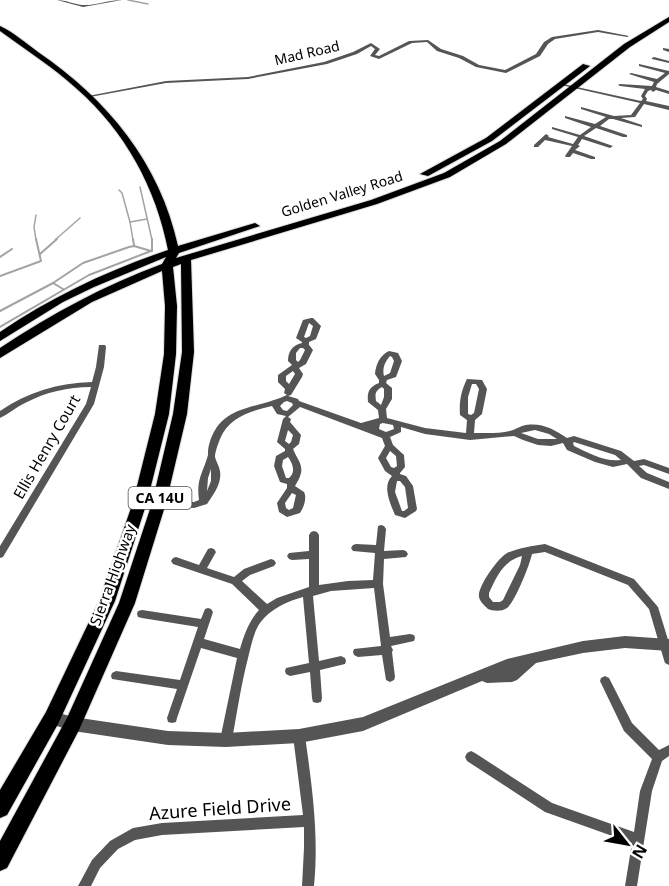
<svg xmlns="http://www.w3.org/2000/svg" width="669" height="886" viewBox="0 0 669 886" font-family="'Noto Sans',sans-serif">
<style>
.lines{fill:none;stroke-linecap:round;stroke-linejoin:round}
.stream-far1{stroke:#a3a3a3;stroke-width:1.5}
.stream{stroke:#a3a3a3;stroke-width:2}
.primary-casing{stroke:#dbdbdb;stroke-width:2}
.minor{fill:#555;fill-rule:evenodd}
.tertiary{fill:#555;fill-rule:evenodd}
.primary{fill:#000;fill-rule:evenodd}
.labels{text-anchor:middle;stroke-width:5;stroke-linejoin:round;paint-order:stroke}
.far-street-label{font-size:14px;fill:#000;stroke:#fff}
.shield{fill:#fff;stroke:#4c4c4c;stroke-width:1.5}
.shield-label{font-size:14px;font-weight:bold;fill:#000}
.street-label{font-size:15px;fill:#000;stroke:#fff}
.near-street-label{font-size:18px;fill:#000;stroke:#fff}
</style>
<rect width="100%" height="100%" fill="#fff"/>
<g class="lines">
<!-- stream-far1 -->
<g class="stream-far1">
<polyline points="128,0 148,4"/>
<polyline points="140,187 152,240"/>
<polyline points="119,190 122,193 130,222 147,219"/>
<polyline points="130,222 133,240"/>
<polyline points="36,240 34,227 36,215"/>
<polyline points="55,240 80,218"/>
</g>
<!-- stream -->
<g class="stream">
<polyline points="133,239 134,245"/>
<polyline points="152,239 152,251"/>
<polyline points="40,254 57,239"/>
<polyline points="0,257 12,249"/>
<polyline points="0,276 41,261 36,239"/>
<polyline points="53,283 83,263 129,247 134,246 151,251"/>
<polyline points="0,311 53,283 63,289"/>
<polyline points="0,327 89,275 151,251"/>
</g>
<defs>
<g id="primary">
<path d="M669,17V22L630,47L506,144L450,177L377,204L191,260L194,352L187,414L166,503L135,603L79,730L7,868L0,871V841L67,718L119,603L152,503L173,414L182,352L181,264L173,267L177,306L176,354L169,414L147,502L115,601L58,724L7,815L0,818V790L46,712L99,601L133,502L155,414L164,354L165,306L162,271L92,302L0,358V348C51,314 105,285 162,264L166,257L94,287L63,302L0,341V332C53,296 109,270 168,250C156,188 125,131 77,89C53,67 26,50 0,31V26C13,32 26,43 38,52C107,99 160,163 178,246L255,223L260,226L179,253L176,258L371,200L444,173L500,141L624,44Z"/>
<polygon points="583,64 590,66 492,141 428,176 420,174 486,138"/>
</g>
</defs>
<!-- primary casing -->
<use href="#primary" class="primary-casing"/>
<!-- minor -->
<g class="minor">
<path d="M57,0C66,0 73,4 82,5C94,6 109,0 122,0L83,7Z"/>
<polygon points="598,30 629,36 627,37 598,32 555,39 548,44 540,56 506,73 476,67 459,58 437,51 427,42 412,43 379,59 370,56 375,49 371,46 357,54 327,64 248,79 166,83 90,97 88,96 166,81 248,77 324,62 353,52 371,43 380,49 375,55 379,56 409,41 428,40 441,49 463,56 479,65 505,70 536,54 544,42 552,37"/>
<polygon points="663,48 669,49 669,52 663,50"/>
<polygon points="654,57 669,61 669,63 652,59 652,58"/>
<polygon points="639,64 669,71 669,74 657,84 656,87 669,91 669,94 656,90 653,92 651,90 648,91 645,96 647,99 646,101 669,106 669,110 644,104 635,117 621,118 642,125 642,127 613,119 609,119 600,126 627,135 627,137 623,137 596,128 584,136 613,146 610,148 582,139 578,145 580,146 575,150 595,157 595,159 591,159 573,153 570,157 566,157 565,156 572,146 545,140 538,147 534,147 534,145 546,134 549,136 548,137 573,144 578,137 552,129 552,127 580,135 591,127 565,118 565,116 595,124 606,117 581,109 581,107 614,116 631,115 640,103 561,85 563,84 641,101 643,99 641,96 645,89 620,86 618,85 620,84 652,86 654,82 629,74 631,73 657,79 665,73 639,66"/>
<path d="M311,318H313L321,326L316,339L309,342V345L313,350L306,364L299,368L303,374L302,377L291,395L288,396L298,399L299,401L361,423L379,418L378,410L368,402C367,392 369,387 379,383V380L375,374C376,364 380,355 389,351L398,353L402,361L396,377L387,380L386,383L392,388V399L386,409L387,418L425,428L466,433L467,420L460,415C459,402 461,391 467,379L482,380L487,389L482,414L475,420L474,433C486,433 502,434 513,430C516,429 519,427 522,426C539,421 554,429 567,438L574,436L621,451L634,461L644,459L669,468V474L644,465L639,466L647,473L669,482V489L641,478L627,464L613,467L595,462L567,450L563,443L551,446L538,445L523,440L514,436L470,440L425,434L401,427V432L390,437L393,445L404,455L405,467L400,473V474L406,476L413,486L417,509L416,511L405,518L395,515C390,503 382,486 392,476L385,471L378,458L385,446L382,438L300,407L288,417L291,419L290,422L301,435L299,444L293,449C296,457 303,464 301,473C300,478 297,482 295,486L304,492C307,498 304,507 300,513L287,517L279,512L277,503L287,488V484L280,482L274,466L276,456L285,451V449L277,442L283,419L286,416L277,414L272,406C250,411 229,417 220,439C218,444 215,452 215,457C216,461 219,466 220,471C222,483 214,494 207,504L194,508L156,505L155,503L156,501L159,500L194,502L199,500C196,479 203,473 208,455C208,452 208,448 209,445C219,409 245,410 274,400C278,399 282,397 287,395L284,393L285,389L278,382V375L292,365L288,361C288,352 292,345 302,343V342L296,338L303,320ZM309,323L313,326L310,336L306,338L304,337ZM300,348H303L305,350L300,360L298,362L296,360V353ZM390,356L392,357L394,361L390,373L384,376C382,368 385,362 390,356ZM293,371L295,374L289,384L286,381V376ZM472,384H476L479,389L474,413L471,415L468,414V397ZM382,387L384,389V397L381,405L376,401C375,394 375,391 382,387ZM287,401L292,403L293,405L287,411L283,410L280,406L284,402ZM383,423L393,425L394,429L386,432L379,429L380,424ZM288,430L293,435L291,442L289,444L285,441ZM535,430L549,434L557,439H538L521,433ZM574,442L615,455L621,460C604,462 589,453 574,446L573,443ZM390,451L396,456L397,466L394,468L391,467L386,458ZM288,457C293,464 296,472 289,478H286L282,466L283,460ZM211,469V481L207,491L208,478ZM397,481H400L405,487L408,508L404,511H402L395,492ZM292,493L296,495L293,508L289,510L286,508L285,503Z"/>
<path d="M99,345H105L106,347L104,367L94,404L3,557L0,558V546L86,404L91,387C68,387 46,392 25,403C16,407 9,414 0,418V411C28,392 58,383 92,382L96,367Z"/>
<path d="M381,525L384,526L386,529L384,551L403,550L406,551L408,554L406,557L384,559L383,584L390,637L410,634L414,635L415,638L414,641L391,646L393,650L392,652L395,677L394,680L390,682L386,680L382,655L358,657L354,655L353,652L354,649L381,646L374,588L331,591L313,596L319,661L341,656L345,658L346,661L345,664L320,670L322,698L321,702L317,703L313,702L312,698L310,672L290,676L286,674L285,671L286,668L309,663L303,597C288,601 270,609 260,623C253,633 251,647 248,658C241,685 237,713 232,740L230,744L226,745L222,744L220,740L237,658L201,648L177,718L176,722L172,723L168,722L167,718L177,689L112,679L111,676L112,673L116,671L180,680L198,627L142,618L138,617L137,614L138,611L142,610L201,619L205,609L208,608L211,609L213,612L204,639L240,649C244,635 249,621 259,610L232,584L173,564L171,561L173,558L176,557L199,565L208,549L211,548L214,549L216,552L207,568L234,577L244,569L271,559L274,560L276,563L274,566L250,575L242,581L267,604L277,598L309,587V559L292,560L289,559L287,556L289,553L309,551V535L311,532L314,531L317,532L319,535V585L348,581L373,580L375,553L353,551L351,548L353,545L356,544L376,545L378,526Z"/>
<path d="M545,544L634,579L658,607L669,643V665L665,663L664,660L649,609L628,585L545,552L532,554C530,564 515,602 507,608C501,612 493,611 488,609C485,606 480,602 479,597C477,587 498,558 507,553C519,548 532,546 545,544ZM522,556L520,565L503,600L500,602H493L489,597V593C497,576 503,561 522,556Z"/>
<polygon points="605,676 609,678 632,723 659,750 669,745 669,756 662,761 652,791 637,886 625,886 632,843 545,812 467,761 465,757 467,753 471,751 475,753 552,803 634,832 640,791 652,759 624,731 600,681 601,678"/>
<path d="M299,731L303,732L305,736C312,786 319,835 314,886H302L304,848V827L162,835L135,840L118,849L100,868L91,886H78L92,860L110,841L133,828L162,823L303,815L293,736L295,732Z"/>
</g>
<!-- tertiary -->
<polygon class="tertiary" points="625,636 669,639 669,651 625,648 583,653 536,663 517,680 512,682 487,683 482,681 363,731 299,743 226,747 168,745 73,731 47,723 45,718 47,713 52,711 73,717 168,731 226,733 299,729 363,717 507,659 583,641"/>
<!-- primary -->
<use href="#primary" class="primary"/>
</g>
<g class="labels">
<!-- far-street labels -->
<g class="far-street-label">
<text transform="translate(307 53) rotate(-13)" y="5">Mad Road</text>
<text transform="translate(342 194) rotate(-17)" y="5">Golden Valley Road</text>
</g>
<!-- shield labels -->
<rect class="shield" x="128.5" y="487" width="63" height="22" rx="4.5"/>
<g class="shield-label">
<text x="160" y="503">CA 14U</text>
</g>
<!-- street labels -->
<g class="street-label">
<text transform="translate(47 447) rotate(-60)" y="5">Ellis Henry Court</text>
<text transform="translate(113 575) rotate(-70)" y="5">Sierra Highway</text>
</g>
<!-- near-street labels -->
<g class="near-street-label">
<text transform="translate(220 809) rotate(-4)" y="6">Azure Field Drive</text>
</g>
</g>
<!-- north arrow -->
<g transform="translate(627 844) rotate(121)" stroke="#ffffff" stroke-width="4.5" paint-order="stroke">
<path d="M0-4.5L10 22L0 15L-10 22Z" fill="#000000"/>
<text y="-9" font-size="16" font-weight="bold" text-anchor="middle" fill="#000000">N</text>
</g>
</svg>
